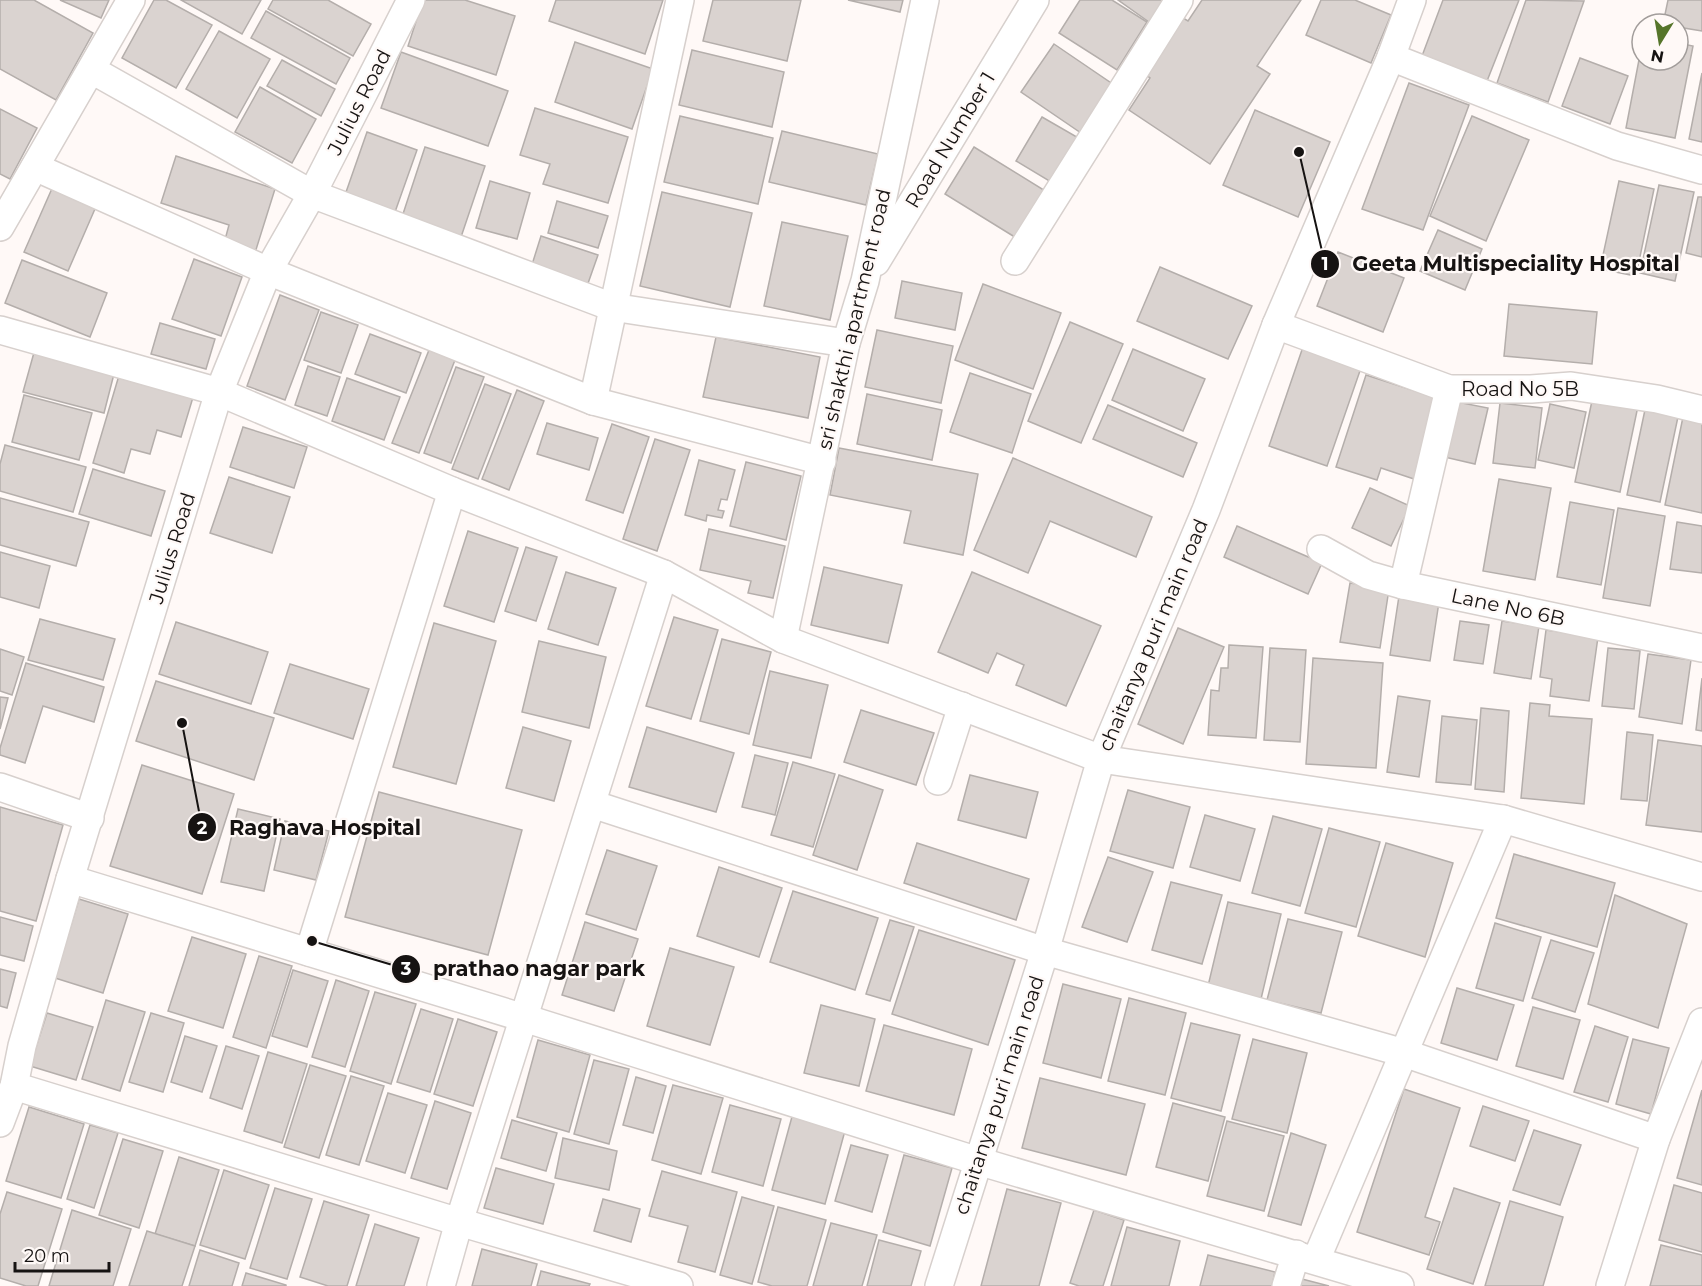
<svg xmlns="http://www.w3.org/2000/svg" width="1702" height="1286" viewBox="0 0 1702 1286" font-family="Montserrat,sans-serif">
<style>
.building{fill:#dad3d0;stroke:#b4aeab;stroke-width:1.5}
.lines{fill:none;stroke-linecap:round;stroke-linejoin:round}
.minor-casing{stroke:#d7d0cd;stroke-width:30}
.minor{stroke:#fff;stroke-width:27}
.labels{text-anchor:middle;stroke-width:4.5;stroke-linejoin:round;paint-order:stroke}
.street-label{font-size:20px;fill:#161312;stroke:#fff9f7}
.leader{fill:none;stroke:#161312;stroke-width:2}
.callout-dot{fill:#161312;stroke:#fff9f7;stroke-width:2}
.mark-label{font-size:18px;text-anchor:middle;font-weight:bold;fill:#fff}
.callout-label{font-size:21px;text-anchor:middle;font-weight:bold;fill:#161312;stroke:#fff9f7;stroke-width:4.5;stroke-linejoin:round;paint-order:stroke}
</style>
<rect width="100%" height="100%" fill="#fff9f7"/>
<!-- building -->
<g class="building">
<polygon points="0,0 34,0 93,33 56,100 0,69"/>
<polygon points="60,0 109,0 101,18"/>
<polygon points="154,0 166,0 212,25 176,88 122,58"/>
<polygon points="181,0 261,0 242,34"/>
<polygon points="273,0 328,0 371,24 353,56 268,9"/>
<polygon points="423,0 465,0 515,16 496,75 408,46"/>
<polygon points="556,0 663,0 645,54 549,21"/>
<polygon points="713,0 801,0 787,61 703,41"/>
<polygon points="848,0 903,0 900,12"/>
<polygon points="1080,0 1112,0 1147,22 1117,70 1059,33"/>
<polygon points="1118,0 1165,0 1149,22"/>
<polygon points="1202,0 1301,0 1257,66 1270,74 1210,164 1129,110 1150,78 1141,71 1178,15 1188,21"/>
<polygon points="1321,0 1355,0 1391,15 1371,63 1306,35"/>
<polygon points="1443,0 1519,0 1487,81 1422,56"/>
<polygon points="1526,0 1584,1 1548,102 1497,83"/>
<polygon points="1668,0 1702,0 1702,31 1678,27 1678,24 1663,24"/>
<polygon points="266,11 350,58 336,84 251,38"/>
<polygon points="219,31 270,59 237,118 186,89"/>
<polygon points="575,42 653,69 632,129 555,102"/>
<polygon points="1678,43 1693,46 1675,138 1626,128 1642,44 1642,60 1678,60"/>
<polygon points="1054,44 1117,87 1084,135 1021,92"/>
<polygon points="692,50 784,72 772,127 679,105"/>
<polygon points="401,52 508,91 488,146 381,108"/>
<polygon points="1580,58 1628,76 1610,124 1562,106"/>
<polygon points="282,60 335,89 321,116 267,86"/>
<polygon points="1702,73 1702,142 1689,139"/>
<polygon points="1409,83 1469,105 1423,230 1362,209"/>
<polygon points="260,87 316,119 292,163 235,132"/>
<polygon points="535,108 628,137 608,203 543,184 550,164 520,155"/>
<polygon points="0,109 37,128 10,179 0,174"/>
<polygon points="1255,110 1330,142 1298,217 1223,185"/>
<polygon points="680,116 773,138 758,204 664,182"/>
<polygon points="1472,116 1529,140 1486,241 1430,216"/>
<polygon points="1042,117 1082,140 1056,185 1016,161"/>
<polygon points="782,131 878,154 866,205 769,182"/>
<polygon points="367,132 417,150 395,212 345,195"/>
<polygon points="425,147 485,166 460,240 401,220"/>
<polygon points="974,147 1047,192 1018,239 945,194"/>
<polygon points="176,156 275,189 254,256 223,247 229,225 161,203"/>
<polygon points="490,181 530,193 517,239 476,228"/>
<polygon points="1619,181 1654,189 1636,276 1600,269"/>
<polygon points="54,184 98,202 68,271 24,252"/>
<polygon points="1659,185 1694,192 1675,281 1640,273"/>
<polygon points="662,192 752,213 730,307 640,286"/>
<polygon points="1698,197 1702,197 1702,257 1686,253"/>
<polygon points="557,201 608,216 598,248 548,233"/>
<polygon points="782,222 848,236 830,320 764,306"/>
<polygon points="1438,230 1482,249 1465,290 1420,271"/>
<polygon points="541,236 598,255 586,289 530,271"/>
<polygon points="1338,252 1404,278 1383,332 1317,306"/>
<polygon points="194,259 242,277 221,336 172,319"/>
<polygon points="22,260 107,293 90,337 5,303"/>
<polygon points="1160,267 1252,306 1228,359 1137,321"/>
<polygon points="902,281 962,293 955,330 895,318"/>
<polygon points="983,284 1061,313 1033,389 955,360"/>
<polygon points="280,295 319,310 285,400 247,386"/>
<polygon points="1509,304 1597,312 1592,364 1504,356"/>
<polygon points="321,312 358,325 341,373 304,360"/>
<polygon points="1070,322 1123,344 1081,443 1028,421"/>
<polygon points="160,323 215,339 206,369 151,354"/>
<polygon points="877,330 953,346 941,403 865,387"/>
<polygon points="370,334 421,353 406,393 355,374"/>
<polygon points="716,337 820,357 808,418 703,397"/>
<polygon points="1304,344 1362,365 1327,466 1269,446"/>
<polygon points="35,349 115,370 104,413 23,392"/>
<polygon points="1133,349 1205,379 1183,431 1112,400"/>
<polygon points="429,350 455,360 419,453 392,443"/>
<polygon points="308,366 340,377 327,416 295,405"/>
<polygon points="456,367 484,377 451,463 424,453"/>
<polygon points="120,372 194,394 181,437 157,430 150,454 131,449 124,473 93,463"/>
<polygon points="970,373 1031,394 1012,453 950,432"/>
<polygon points="1366,375 1443,400 1417,480 1381,468 1377,480 1336,467"/>
<polygon points="347,378 400,397 384,440 332,421"/>
<polygon points="485,384 511,394 478,479 452,469"/>
<polygon points="517,390 544,401 509,490 482,479"/>
<polygon points="867,394 942,410 932,460 857,444"/>
<polygon points="24,395 92,413 79,460 12,442"/>
<polygon points="1593,396 1638,406 1620,492 1575,482"/>
<polygon points="1452,401 1488,408 1475,464 1440,456"/>
<polygon points="1500,403 1542,408 1535,468 1493,463"/>
<polygon points="1550,404 1586,412 1574,468 1538,460"/>
<polygon points="1108,405 1197,443 1183,477 1093,439"/>
<polygon points="1646,405 1679,412 1660,502 1627,495"/>
<polygon points="1683,417 1702,421 1702,513 1665,505"/>
<polygon points="547,423 598,438 589,470 537,454"/>
<polygon points="612,424 649,437 623,513 586,500"/>
<polygon points="243,427 307,447 294,488 230,467"/>
<polygon points="655,439 690,450 657,551 623,539"/>
<polygon points="5,445 86,467 73,512 0,491 0,464"/>
<polygon points="839,448 978,474 963,555 904,543 911,511 830,495"/>
<polygon points="1013,458 1152,517 1136,557 1050,521 1028,573 974,550"/>
<polygon points="699,460 735,470 727,500 721,499 718,510 724,511 722,518 707,515 706,521 685,515"/>
<polygon points="746,462 801,476 786,540 730,526"/>
<polygon points="93,469 165,491 151,536 79,514"/>
<polygon points="229,477 290,497 272,553 210,533"/>
<polygon points="1499,479 1551,488 1535,580 1483,571"/>
<polygon points="1370,488 1410,506 1391,546 1352,528"/>
<polygon points="0,498 89,522 76,566 0,545"/>
<polygon points="1570,502 1614,510 1601,585 1557,577"/>
<polygon points="1618,508 1665,516 1650,606 1603,598"/>
<polygon points="1677,522 1702,526 1702,573 1670,569"/>
<polygon points="1237,526 1322,563 1308,594 1224,557"/>
<polygon points="709,529 785,546 773,598 748,593 751,581 700,570"/>
<polygon points="468,531 518,548 494,622 444,606"/>
<polygon points="526,547 557,557 536,621 505,611"/>
<polygon points="0,552 50,566 39,608 0,597"/>
<polygon points="824,567 902,585 888,643 811,625"/>
<polygon points="566,572 616,588 598,645 548,629"/>
<polygon points="972,572 1101,626 1066,706 1016,685 1024,665 997,653 988,673 938,652"/>
<polygon points="1350,583 1389,589 1380,648 1340,642"/>
<polygon points="1399,596 1439,602 1430,661 1390,655"/>
<polygon points="674,617 718,630 691,719 646,706"/>
<polygon points="40,619 115,639 103,680 28,660"/>
<polygon points="1460,621 1489,625 1483,664 1454,660"/>
<polygon points="1502,621 1539,626 1531,679 1494,673"/>
<polygon points="176,622 268,652 251,704 159,674"/>
<polygon points="434,623 496,641 456,784 393,767"/>
<polygon points="1178,628 1224,647 1183,744 1138,724"/>
<polygon points="1546,630 1598,637 1589,701 1550,696 1552,679 1540,677"/>
<polygon points="722,639 771,652 749,734 700,721"/>
<polygon points="539,641 606,657 589,728 522,712"/>
<polygon points="1229,645 1263,647 1256,738 1208,735 1211,690 1219,691 1221,668 1228,668"/>
<polygon points="1270,648 1306,650 1300,742 1264,740"/>
<polygon points="1608,648 1640,651 1634,709 1602,706"/>
<polygon points="0,649 24,657 12,695 0,691"/>
<polygon points="1648,654 1691,660 1682,724 1639,717"/>
<polygon points="1313,658 1383,663 1376,768 1306,764"/>
<polygon points="26,663 104,687 94,722 43,706 25,763 0,755 0,748"/>
<polygon points="290,664 369,689 353,739 274,713"/>
<polygon points="770,671 828,685 811,758 753,745"/>
<polygon points="1702,678 1702,731 1696,730"/>
<polygon points="156,681 274,718 254,780 136,741"/>
<polygon points="1398,696 1430,701 1419,777 1387,772"/>
<polygon points="0,697 8,698 0,729"/>
<polygon points="1530,703 1550,705 1549,716 1592,719 1584,804 1521,798"/>
<polygon points="1481,708 1509,711 1504,792 1475,789"/>
<polygon points="861,710 934,733 916,785 844,762"/>
<polygon points="1442,716 1477,720 1471,785 1436,782"/>
<polygon points="523,727 571,741 554,801 506,788"/>
<polygon points="647,727 734,753 716,812 629,787"/>
<polygon points="1627,732 1653,735 1647,801 1621,799"/>
<polygon points="1658,740 1702,746 1702,832 1646,825"/>
<polygon points="755,755 788,763 775,815 742,807"/>
<polygon points="793,762 835,774 813,847 771,835"/>
<polygon points="142,765 234,794 202,894 110,866"/>
<polygon points="839,775 883,790 857,870 813,855"/>
<polygon points="970,775 1038,792 1026,838 958,820"/>
<polygon points="1128,790 1190,807 1173,868 1110,851"/>
<polygon points="379,792 522,830 488,955 345,917"/>
<polygon points="0,807 63,825 36,921 0,911"/>
<polygon points="238,809 280,819 264,891 221,882"/>
<polygon points="1205,815 1255,829 1240,881 1190,867"/>
<polygon points="1273,816 1322,829 1300,906 1252,893"/>
<polygon points="285,821 329,831 316,880 274,870"/>
<polygon points="1329,828 1380,842 1356,927 1305,913"/>
<polygon points="917,843 1029,879 1016,920 904,883"/>
<polygon points="1386,843 1453,863 1425,957 1358,936"/>
<polygon points="607,850 657,866 636,930 586,914"/>
<polygon points="1514,854 1615,883 1597,947 1496,918"/>
<polygon points="1108,857 1153,872 1127,942 1082,927"/>
<polygon points="719,867 782,888 759,957 697,936"/>
<polygon points="1171,882 1222,895 1202,964 1152,950"/>
<polygon points="793,891 878,918 855,990 770,962"/>
<polygon points="1615,895 1687,924 1658,1028 1588,1004"/>
<polygon points="79,899 128,914 103,993 55,978"/>
<polygon points="1228,902 1281,914 1261,999 1208,986"/>
<polygon points="0,917 33,926 24,961 0,955"/>
<polygon points="1288,919 1342,932 1321,1013 1267,1000"/>
<polygon points="890,920 914,927 890,1001 866,994"/>
<polygon points="585,922 638,939 614,1011 562,995"/>
<polygon points="1495,923 1541,937 1523,1001 1476,988"/>
<polygon points="919,930 1015,960 988,1045 892,1014"/>
<polygon points="192,937 246,954 223,1028 168,1011"/>
<polygon points="1551,940 1594,953 1575,1012 1532,998"/>
<polygon points="670,948 734,967 710,1045 647,1026"/>
<polygon points="259,956 292,966 266,1048 233,1037"/>
<polygon points="0,969 16,973 7,1008 0,1006"/>
<polygon points="293,970 328,981 307,1047 272,1036"/>
<polygon points="336,980 369,991 345,1067 312,1057"/>
<polygon points="1063,984 1121,999 1101,1078 1043,1063"/>
<polygon points="1457,988 1514,1005 1497,1060 1441,1043"/>
<polygon points="375,992 416,1004 391,1084 350,1071"/>
<polygon points="1129,998 1186,1013 1165,1095 1108,1081"/>
<polygon points="106,1000 145,1012 120,1091 82,1079"/>
<polygon points="821,1005 875,1019 859,1086 804,1073"/>
<polygon points="1533,1007 1580,1020 1563,1079 1516,1066"/>
<polygon points="421,1009 453,1019 430,1092 397,1082"/>
<polygon points="47,1013 93,1027 76,1080 30,1066"/>
<polygon points="151,1013 184,1023 163,1092 129,1082"/>
<polygon points="458,1019 497,1032 473,1106 434,1094"/>
<polygon points="1191,1023 1240,1035 1221,1111 1171,1098"/>
<polygon points="884,1025 972,1049 954,1115 866,1091"/>
<polygon points="1595,1026 1628,1037 1608,1102 1574,1092"/>
<polygon points="185,1036 217,1046 202,1092 171,1082"/>
<polygon points="1253,1039 1307,1053 1287,1133 1232,1119"/>
<polygon points="1633,1039 1669,1048 1651,1114 1616,1104"/>
<polygon points="538,1040 590,1055 569,1132 517,1117"/>
<polygon points="226,1046 259,1056 242,1109 210,1098"/>
<polygon points="268,1052 307,1064 282,1143 244,1131"/>
<polygon points="594,1060 629,1069 609,1144 574,1134"/>
<polygon points="310,1065 346,1076 319,1158 284,1147"/>
<polygon points="351,1076 384,1086 359,1165 326,1155"/>
<polygon points="636,1077 666,1086 653,1133 623,1125"/>
<polygon points="1040,1078 1145,1104 1126,1175 1022,1148"/>
<polygon points="673,1085 723,1098 701,1174 652,1160"/>
<polygon points="1404,1089 1460,1108 1425,1217 1440,1222 1429,1255 1357,1232"/>
<polygon points="1702,1090 1702,1185 1677,1178"/>
<polygon points="388,1093 427,1105 405,1173 366,1161"/>
<polygon points="435,1101 471,1113 447,1189 411,1178"/>
<polygon points="1173,1103 1225,1117 1208,1181 1156,1167"/>
<polygon points="730,1105 781,1119 763,1186 712,1172"/>
<polygon points="1483,1106 1529,1121 1515,1161 1470,1146"/>
<polygon points="29,1107 84,1124 61,1198 6,1181"/>
<polygon points="793,1113 846,1127 825,1204 772,1190"/>
<polygon points="512,1120 557,1133 546,1171 501,1158"/>
<polygon points="1227,1121 1284,1136 1264,1211 1207,1196"/>
<polygon points="90,1125 118,1133 94,1208 67,1199"/>
<polygon points="1534,1130 1581,1145 1560,1205 1513,1190"/>
<polygon points="1291,1133 1326,1145 1301,1225 1268,1216"/>
<polygon points="563,1138 617,1151 609,1190 555,1178"/>
<polygon points="123,1139 163,1151 139,1228 99,1215"/>
<polygon points="851,1145 888,1155 872,1212 835,1201"/>
<polygon points="904,1155 952,1168 930,1246 883,1232"/>
<polygon points="179,1157 219,1170 195,1246 155,1234"/>
<polygon points="496,1168 554,1184 543,1224 484,1208"/>
<polygon points="224,1170 269,1185 245,1259 200,1245"/>
<polygon points="662,1171 737,1192 715,1272 678,1262 688,1226 649,1216"/>
<polygon points="1674,1185 1702,1193 1702,1252 1659,1240"/>
<polygon points="275,1188 312,1199 287,1279 250,1268"/>
<polygon points="1454,1188 1500,1203 1473,1284 1427,1269"/>
<polygon points="1007,1189 1061,1203 1039,1286 981,1286"/>
<polygon points="7,1192 62,1209 38,1286 26,1286 0,1278 0,1214"/>
<polygon points="742,1197 774,1206 752,1284 720,1275"/>
<polygon points="603,1199 640,1209 631,1242 594,1231"/>
<polygon points="324,1201 369,1215 347,1286 328,1286 300,1277"/>
<polygon points="1510,1201 1563,1217 1543,1286 1485,1286"/>
<polygon points="778,1207 826,1220 807,1286 772,1286 758,1282"/>
<polygon points="72,1210 131,1229 113,1286 49,1286"/>
<polygon points="1094,1210 1124,1220 1103,1286 1079,1286 1070,1283"/>
<polygon points="831,1223 877,1235 862,1286 813,1286"/>
<polygon points="375,1224 419,1238 404,1286 356,1286"/>
<polygon points="1127,1227 1180,1241 1169,1286 1111,1286"/>
<polygon points="147,1231 195,1246 182,1286 129,1286"/>
<polygon points="879,1240 921,1251 911,1286 867,1286"/>
<polygon points="1661,1245 1702,1255 1702,1286 1650,1286"/>
<polygon points="482,1249 537,1264 531,1286 472,1286"/>
<polygon points="200,1250 239,1263 232,1286 189,1286"/>
<polygon points="1208,1255 1275,1272 1272,1286 1200,1286"/>
<polygon points="541,1271 590,1284 589,1286 537,1286"/>
<polygon points="246,1273 286,1285 286,1286 242,1286"/>
<polygon points="1302,1279 1329,1286 1300,1286"/>
</g>
<g class="lines">
<defs>
<g id="minor">
<polyline points="1391,57 1617,146 1702,170"/>
<polyline points="92,70 312,194 612,307 846,343"/>
<polyline points="35,167 268,271 593,401 822,461"/>
<polyline points="0,227 131,0"/>
<polyline points="1015,261 1179,0"/>
<polyline points="876,262 1035,0"/>
<polyline points="1276,325 1449,389 1531,389 1571,386 1657,399 1702,410"/>
<polyline points="0,330 219,392 452,491 664,574 783,639 1101,759 1503,819 1702,877"/>
<polyline points="593,401 680,0"/>
<polyline points="1321,549 1368,575 1403,585 1702,648"/>
<polyline points="1403,585 1449,389"/>
<polyline points="783,639 846,343 865,281 925,0"/>
<polyline points="938,781 962,706"/>
<polyline points="0,787 90,818"/>
<polyline points="592,804 1045,951 1404,1053 1656,1139"/>
<polyline points="70,879 524,1018 978,1161 1400,1286"/>
<polyline points="309,952 452,491"/>
<polyline points="14,1086 459,1222 679,1286"/>
<polyline points="0,1123 14,1086 22,1046 70,879 219,392 268,271 312,194 411,0"/>
<polyline points="1316,1260 1503,819"/>
<polyline points="441,1286 459,1222 664,574"/>
<polyline points="939,1286 1045,951 1101,759 1206,510 1276,325 1391,57 1412,0"/>
<polyline points="1286,1286 1296,1254"/>
<polyline points="1610,1286 1656,1139 1702,1022"/>
</g>
</defs>
<!-- minor casing -->
<use href="#minor" class="minor-casing"/>
<!-- minor -->
<use href="#minor" class="minor"/>
</g>
<g class="labels">
<!-- street labels -->
<g class="street-label">
<text transform="translate(359 102) rotate(-63)" y="7">Julius Road</text>
<text transform="translate(950 140) rotate(-59)" y="7">Road Number 1</text>
<text transform="translate(854 319) rotate(-77)" y="7">sri shakthi apartment road</text>
<text x="1520" y="396">Road No 5B</text>
<text transform="translate(172 548) rotate(-73)" y="7">Julius Road</text>
<text transform="translate(1508 607) rotate(12)" y="7">Lane No 6B</text>
<text transform="translate(1153 635) rotate(-67)" y="7">chaitanya puri main road</text>
<text transform="translate(999 1095) rotate(-72)" y="7">chaitanya puri main road</text>
</g>
</g>
<!-- callouts -->
<path class="leader" d="M1299 152L1325 264M182 723L202 827M312 941L406 969"/>
<g class="callout-dot">
<circle cx="1299" cy="152" r="6"/>
<circle cx="182" cy="723" r="6"/>
<circle cx="312" cy="941" r="6"/>
<circle cx="1325" cy="264" r="15"/>
<circle cx="202" cy="827" r="15"/>
<circle cx="406" cy="969" r="15"/>
</g>
<g class="mark-label">
<text x="1325" y="270">1</text>
<text x="202" y="834">2</text>
<text x="406" y="975">3</text>
</g>
<g class="callout-label">
<text x="1516" y="271">Geeta Multispeciality Hospital</text>
<text x="325" y="835">Raghava Hospital</text>
<text x="539" y="976">prathao nagar park</text>
</g>
<!-- north arrow -->
<g transform="translate(1660 42) rotate(191)"><circle r="28" fill="#fff9f7" stroke="#a29d9b" stroke-width="1.5"/>
<path d="M0-4.5L10 22L0 15L-10 22Z" fill="#56752a"/>
<text y="-9" font-size="16" font-weight="bold" text-anchor="middle" fill="#161312">N</text>
</g>
<!-- scale -->
<path d="M15 1262v9h94v-9" fill="none" stroke="#161312" stroke-width="3"/>
<text x="24" y="1262" font-size="18" fill="#161312" stroke="#fff9f7" stroke-width="4.5" paint-order="stroke">20 m</text>
</svg>
